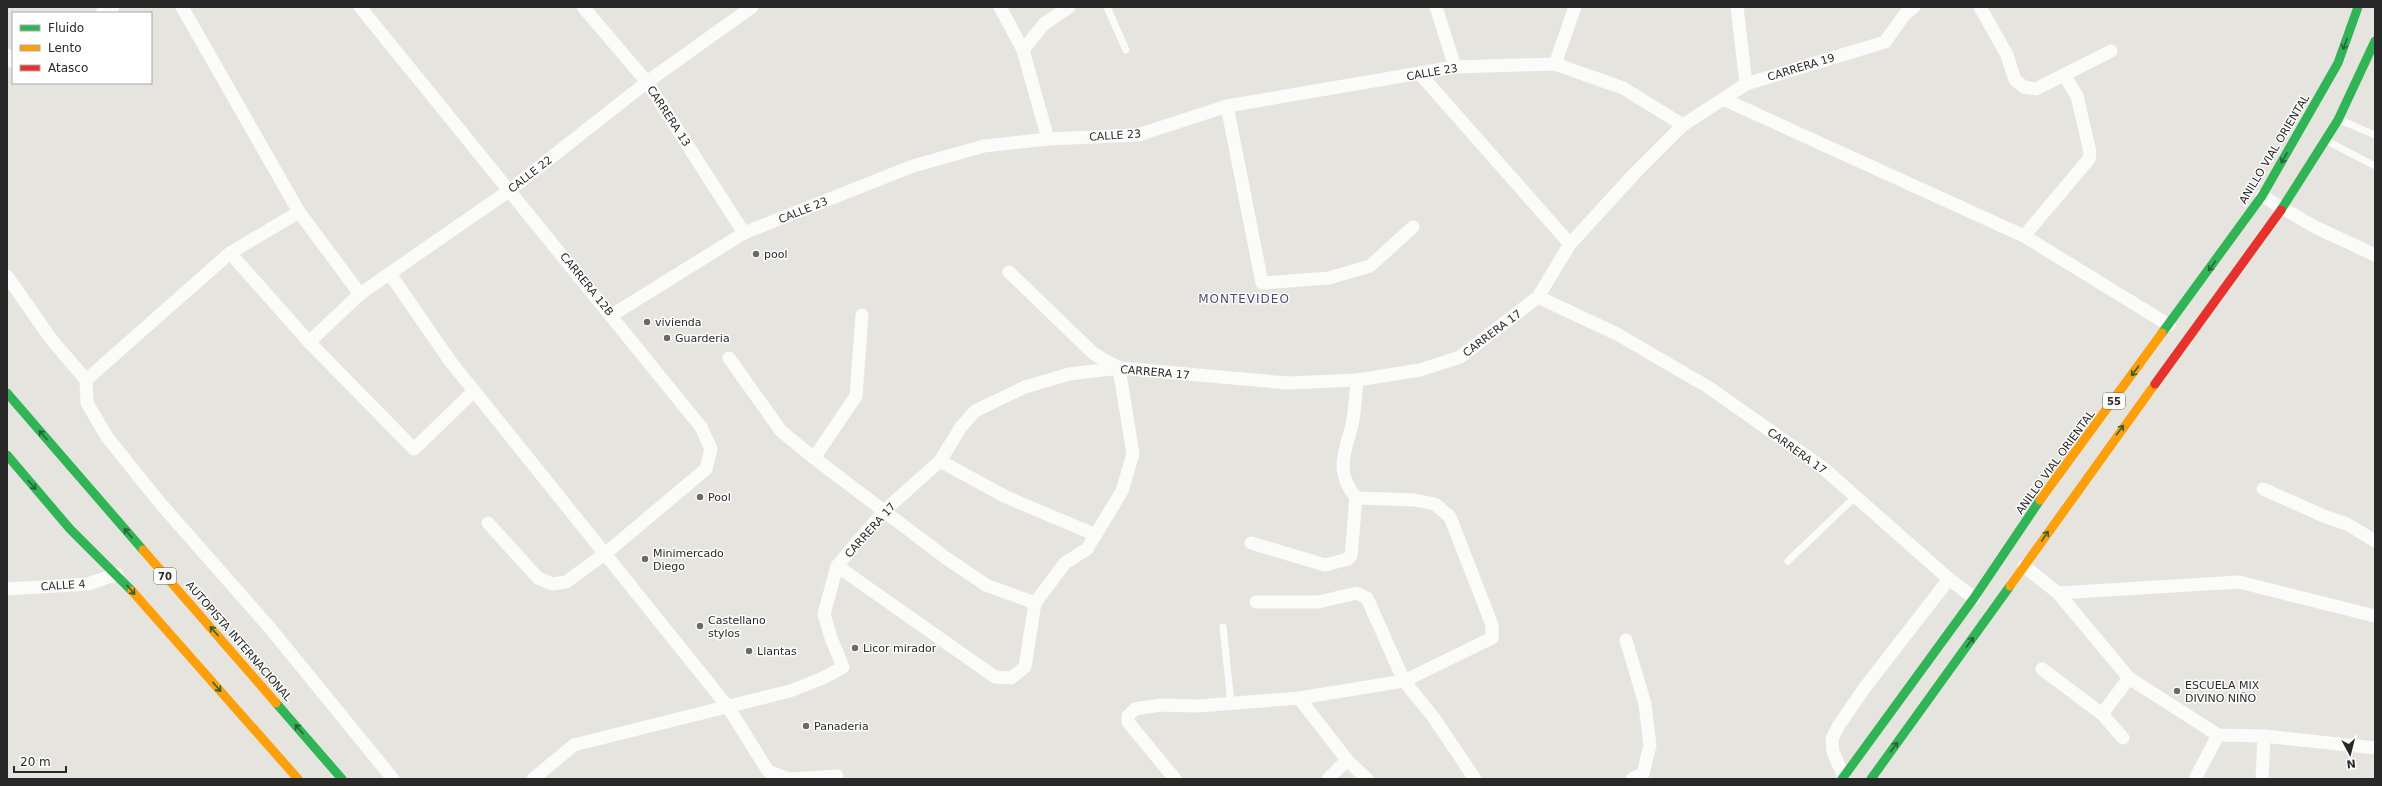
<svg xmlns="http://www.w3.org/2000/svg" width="2382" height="786" viewBox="0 0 2382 786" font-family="'DejaVu Sans',sans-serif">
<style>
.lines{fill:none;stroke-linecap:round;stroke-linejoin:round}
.lane{stroke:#fbfbfa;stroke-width:7}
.street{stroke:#fbfbfa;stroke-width:13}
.fast{stroke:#30b455;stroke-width:9}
.slow{stroke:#ff9f0a;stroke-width:9}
.jam{stroke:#e5322d;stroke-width:9}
.oneway{stroke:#2b603a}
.poi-dot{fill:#6a6a68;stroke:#fff;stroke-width:1.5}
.labels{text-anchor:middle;stroke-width:3;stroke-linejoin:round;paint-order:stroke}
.shield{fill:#fff;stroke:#686868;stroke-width:1}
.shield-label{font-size:10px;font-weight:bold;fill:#282828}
.street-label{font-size:11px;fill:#282828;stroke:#fff}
.poi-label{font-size:11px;fill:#282828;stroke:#fff;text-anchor:start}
.neighbourhood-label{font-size:12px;letter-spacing:1px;fill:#4b4a77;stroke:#fff}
</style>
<rect width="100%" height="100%" fill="#e6e4de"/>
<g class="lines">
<!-- lane -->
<g class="lane">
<polyline points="1107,7 1126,50"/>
<polyline points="2340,120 2375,135"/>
<polyline points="2327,141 2375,166"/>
<polyline points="1788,561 1855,497"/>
<polyline points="1223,627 1231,703"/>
</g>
<!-- street -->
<g class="street">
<polyline points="182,7 299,212 360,294"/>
<polyline points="360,7 701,427 711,449 706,469 606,553 566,582 552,584 538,578 488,523"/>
<polyline points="583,7 647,82 744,233"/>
<polyline points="1000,7 1023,50 1048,139"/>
<polyline points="1436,7 1455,67"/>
<polyline points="1737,7 1746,84"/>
<polyline points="1980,7 2007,55 2015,80 2024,87 2036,89 2111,51"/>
<polyline points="102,13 113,7"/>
<polyline points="1023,50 1044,24 1069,7"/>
<polyline points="7,55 13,62"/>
<polyline points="1555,64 1575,7"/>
<polyline points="1420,74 1570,244"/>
<polyline points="1723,99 2024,236 2169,325"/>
<polyline points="1227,106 1262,283 1329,278 1370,266 1413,227"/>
<polyline points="2262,196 2315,227 2375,255"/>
<polyline points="2024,236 2089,159 2090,152 2077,96 2064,75"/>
<polyline points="230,253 309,342 414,449 474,391"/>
<polyline points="390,274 450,361 728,707 768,771 789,779"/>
<polyline points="7,276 51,339 86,380 87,403 107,437 160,503 270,628 393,779"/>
<polyline points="1538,297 1617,334 1708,387 1822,467 1949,579 1974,598"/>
<polyline points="612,315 744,233 913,166 984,146 1048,139 1138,135 1227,106 1455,67 1555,64 1623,88 1683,125"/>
<polyline points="309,342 360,294 510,190 647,82 752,7"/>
<polyline points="729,358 781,431 814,458 946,558 986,585 1035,603"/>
<polyline points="86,380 230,253 299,212"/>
<polyline points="814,458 856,396 862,315"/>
<polyline points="940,461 1006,497 1096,535"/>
<polyline points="2263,489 2326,517 2347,524 2375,541"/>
<path d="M1251,543L1325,565L1348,559L1351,556L1356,498C1333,468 1346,453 1353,420C1355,407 1356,393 1357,380"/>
<polyline points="837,566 995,677 1011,678 1025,667 1035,603 1065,563 1087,549 1122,491 1133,454 1119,368 1094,354 1009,272"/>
<polyline points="2024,566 2058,593 2239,582 2375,616"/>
<polyline points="7,589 88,584 117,574"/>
<polyline points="2058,593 2129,678 2218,735 2264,736 2375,748"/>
<polyline points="1256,602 1318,602 1357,593 1367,598 1404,681 1434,718 1475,779"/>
<polyline points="1626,640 1645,704 1650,745 1643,774 1632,779"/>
<polyline points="2042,669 2102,714 2123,738"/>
<polyline points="1299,698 1347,760 1367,779"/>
<polyline points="2102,714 2129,678"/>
<polyline points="1844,777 1833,752 1832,739 1839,725 1866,686 1949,579"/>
<polyline points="533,779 574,745 790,691 823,678 843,667 831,638 824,614 837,566 885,510 940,461 961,427 975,411 1025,387 1069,374 1119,368 1288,383 1357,380 1420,370 1460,357 1538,297 1570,244 1635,173 1683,125 1746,84 1885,42 1905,14 1914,7"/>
<polyline points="789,779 837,776"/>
<polyline points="1175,779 1128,722 1128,716 1135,709 1160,705 1198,706 1299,698 1404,681 1492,638 1492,625 1450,517 1435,504 1415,500 1356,498"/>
<polyline points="1328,779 1347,760"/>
<polyline points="2195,779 2218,735"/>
<polyline points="2262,779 2264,736"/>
</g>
<!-- fast -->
<g class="fast">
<polyline points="2281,210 2338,120 2375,41"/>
<polyline points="2162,333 2262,196 2338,63 2358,7"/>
<polyline points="7,393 143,550"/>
<polyline points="7,455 70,529 132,591"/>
<polyline points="276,703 342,779"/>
<polyline points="1842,779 1974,598 2040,500"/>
<polyline points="1871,779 2010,586"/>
</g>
<!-- slow -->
<g class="slow">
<polyline points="2040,500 2162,333"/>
<polyline points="143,550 276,703"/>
<polyline points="2010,586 2155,384"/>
<polyline points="132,591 298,779"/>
</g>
<!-- jam -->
<polyline class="jam" points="2155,384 2281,210"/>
</g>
<!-- one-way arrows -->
<defs><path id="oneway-shaft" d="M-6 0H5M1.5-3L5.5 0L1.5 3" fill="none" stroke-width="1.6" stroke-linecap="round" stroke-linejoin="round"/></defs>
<g class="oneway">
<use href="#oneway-shaft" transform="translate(2345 44) rotate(110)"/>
<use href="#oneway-shaft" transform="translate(2284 158) rotate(120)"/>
<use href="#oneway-shaft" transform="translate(2212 266) rotate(126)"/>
<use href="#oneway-shaft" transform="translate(2135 371) rotate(126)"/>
<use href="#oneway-shaft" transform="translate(2120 430) rotate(-54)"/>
<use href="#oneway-shaft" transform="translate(43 435) rotate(-131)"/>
<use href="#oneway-shaft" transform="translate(32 485) rotate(49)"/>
<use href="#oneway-shaft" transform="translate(128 533) rotate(-131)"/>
<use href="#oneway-shaft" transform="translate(2045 536) rotate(-56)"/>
<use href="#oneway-shaft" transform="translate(131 590) rotate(49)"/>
<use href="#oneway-shaft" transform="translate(214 631) rotate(-131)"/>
<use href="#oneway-shaft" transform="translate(1970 642) rotate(-54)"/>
<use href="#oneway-shaft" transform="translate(217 687) rotate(49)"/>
<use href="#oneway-shaft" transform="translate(299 729) rotate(-131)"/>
<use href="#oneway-shaft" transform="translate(1894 747) rotate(-54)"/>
</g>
<!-- markers -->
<g class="poi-dot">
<circle cx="756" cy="254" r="4"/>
<circle cx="647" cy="322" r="4"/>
<circle cx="667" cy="338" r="4"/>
<circle cx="700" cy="497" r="4"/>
<circle cx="645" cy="559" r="4"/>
<circle cx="700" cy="626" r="4"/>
<circle cx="855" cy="648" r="4"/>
<circle cx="749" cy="651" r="4"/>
<circle cx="2177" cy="691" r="4"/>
<circle cx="806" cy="726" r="4"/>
</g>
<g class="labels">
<!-- shield labels -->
<g class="shield">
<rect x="2103" y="393" width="22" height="16" rx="3"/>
<rect x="154" y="568" width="22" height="16" rx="3"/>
</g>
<g class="shield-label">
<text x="2114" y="405">55</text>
<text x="165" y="580">70</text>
</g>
<!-- street labels -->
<g class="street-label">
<text transform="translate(1801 67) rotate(-17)" y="4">CARRERA 19</text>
<text transform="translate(1432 72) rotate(-10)" y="4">CALLE 23</text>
<text transform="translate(669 116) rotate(57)" y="4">CARRERA 13</text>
<text transform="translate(1115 135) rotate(-4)" y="4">CALLE 23</text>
<text transform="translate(2274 149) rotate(-59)" y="4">ANILLO VIAL ORIENTAL</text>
<text transform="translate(530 174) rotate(-38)" y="4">CALLE 22</text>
<text transform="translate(803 210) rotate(-22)" y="4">CALLE 23</text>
<text transform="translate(587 284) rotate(51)" y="4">CARRERA 12B</text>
<text transform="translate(1492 333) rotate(-37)" y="4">CARRERA 17</text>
<text transform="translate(1155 372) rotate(5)" y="4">CARRERA 17</text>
<text transform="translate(1797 451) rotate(36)" y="4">CARRERA 17</text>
<text transform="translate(2055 462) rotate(-54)" y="4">ANILLO VIAL ORIENTAL</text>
<text transform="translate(870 530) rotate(-48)" y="4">CARRERA 17</text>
<text transform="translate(63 585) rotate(-4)" y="4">CALLE 4</text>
<text transform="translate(239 641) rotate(49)" y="4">AUTOPISTA INTERNACIONAL</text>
</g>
<!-- poi labels -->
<g class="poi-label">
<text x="764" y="258">pool</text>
<text x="655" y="326">vivienda</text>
<text x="675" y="342">Guarderia</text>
<text x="708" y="501">Pool</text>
<text x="653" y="557">Minimercado<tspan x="653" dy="13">Diego</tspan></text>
<text x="708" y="624">Castellano<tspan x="708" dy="13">stylos</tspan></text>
<text x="863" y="652">Licor mirador</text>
<text x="757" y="655">Llantas</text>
<text x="2185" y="689">ESCUELA MIX<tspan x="2185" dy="13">DIVINO NIÑO</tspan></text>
<text x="814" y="730">Panaderia</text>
</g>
<!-- neighbourhood labels -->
<g class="neighbourhood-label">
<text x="1244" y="303">MONTEVIDEO</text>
</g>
</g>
<!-- border -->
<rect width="2382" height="786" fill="none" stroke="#282828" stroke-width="16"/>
<!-- legend -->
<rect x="12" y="12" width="140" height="72" fill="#ffffff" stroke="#a9a9a9"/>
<rect x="20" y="25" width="20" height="6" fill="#30b455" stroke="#a9a9a9"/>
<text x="48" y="32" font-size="12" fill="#282828">Fluido</text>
<rect x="20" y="45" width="20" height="6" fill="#ff9f0a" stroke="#a9a9a9"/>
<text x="48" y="52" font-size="12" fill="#282828">Lento</text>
<rect x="20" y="65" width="20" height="6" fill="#e5322d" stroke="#a9a9a9"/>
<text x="48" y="72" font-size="12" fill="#282828">Atasco</text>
<!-- north arrow -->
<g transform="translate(2350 754) rotate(173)" stroke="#ffffff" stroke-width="3" paint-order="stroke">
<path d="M0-3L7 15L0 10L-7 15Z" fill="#282828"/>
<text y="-6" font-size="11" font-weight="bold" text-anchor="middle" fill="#282828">N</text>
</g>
<!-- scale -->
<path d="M14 766v6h52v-6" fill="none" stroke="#282828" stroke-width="2"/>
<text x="20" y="766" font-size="12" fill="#282828" stroke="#ffffff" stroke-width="3" paint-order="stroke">20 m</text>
</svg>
